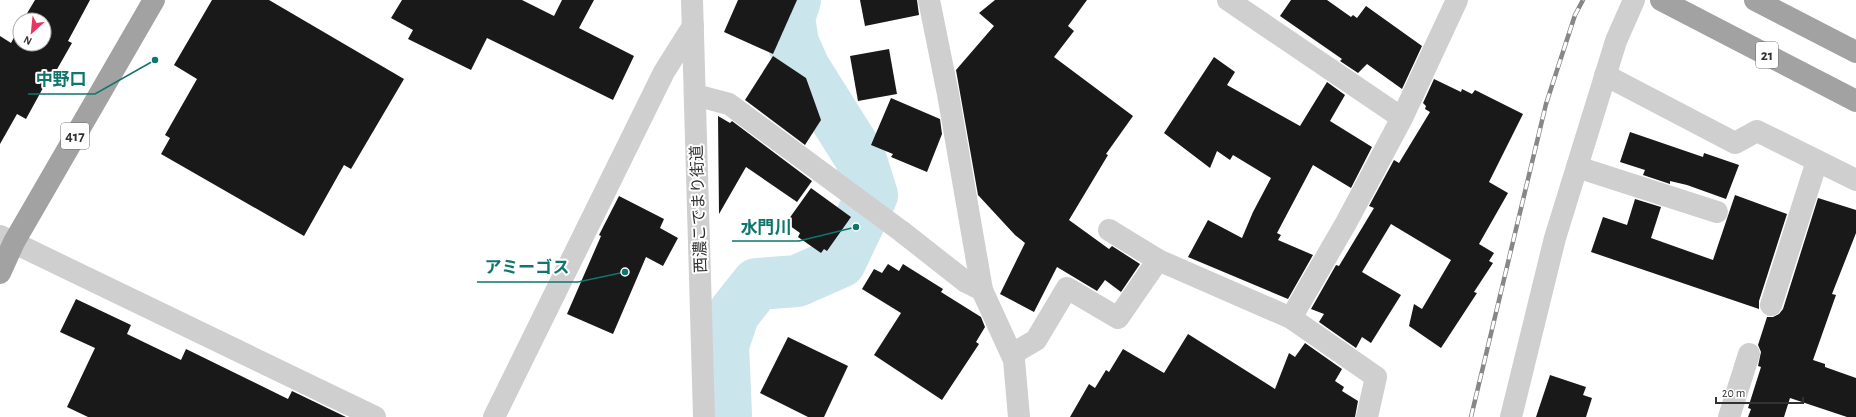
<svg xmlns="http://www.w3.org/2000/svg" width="1856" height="417" viewBox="0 0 1856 417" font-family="'Alegreya Sans','Noto Sans JP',sans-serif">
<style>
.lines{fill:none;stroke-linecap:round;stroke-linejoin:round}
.river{stroke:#cbe5ec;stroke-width:52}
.building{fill:#191919}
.minor{stroke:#cfcfcf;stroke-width:22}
.tertiary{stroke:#cfcfcf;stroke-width:22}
.trunk{stroke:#a2a2a2;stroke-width:22}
.rail-casing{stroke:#878787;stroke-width:4.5}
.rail{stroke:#fff;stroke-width:3;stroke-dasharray:9;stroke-linecap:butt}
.labels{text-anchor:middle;stroke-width:4;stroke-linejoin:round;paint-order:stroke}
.shield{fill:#fff;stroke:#707070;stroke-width:1}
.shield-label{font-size:15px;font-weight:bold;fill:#323232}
.street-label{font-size:16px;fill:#323232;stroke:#fff}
.leader{fill:none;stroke:#0f766e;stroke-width:1.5}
.callout-dot{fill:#0f766e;stroke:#fff;stroke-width:1.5}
.callout-label{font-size:17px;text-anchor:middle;font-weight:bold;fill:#0f766e;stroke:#fff;stroke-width:4;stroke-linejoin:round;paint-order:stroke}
</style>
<rect width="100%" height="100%" fill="#fff"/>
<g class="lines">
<!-- river -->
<polyline class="river" points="725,417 726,414 723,345 734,313 757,284 797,281 840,262 872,195 860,157 804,68 793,43 789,18 795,0"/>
</g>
<!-- building -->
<g class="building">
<polygon points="35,0 90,0 68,41 72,43 52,78 49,77 26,119 17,114 0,144 0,36 11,43 20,26 20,44 44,44 44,20 23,20"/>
<polygon points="212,0 269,0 404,79 351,169 344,165 304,236 161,154 170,138 165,135 197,79 174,65"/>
<polygon points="402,0 522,0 554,16 562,0 594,0 579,28 634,56 613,100 487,38 471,70 408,39 413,30 391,18"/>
<polygon points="738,0 797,0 773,54 724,32"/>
<polygon points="860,0 917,0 919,15 865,26"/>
<polygon points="995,0 1087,0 1068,26 1074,31 1054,57 1133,116 1106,154 1108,155 1069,220 1109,249 1112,246 1140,264 1121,292 1105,280 1097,291 1057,267 1034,312 1000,294 1025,243 1015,235 978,195 956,70 994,26 979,13"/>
<polygon points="1291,0 1327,0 1351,17 1353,15 1357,18 1366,6 1422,46 1402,89 1367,64 1358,73 1340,61 1342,59 1280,16"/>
<polygon points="889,49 897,94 858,101 850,56"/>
<polygon points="773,56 806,78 821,120 805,145 745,100"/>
<polygon points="1214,57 1235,72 1227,85 1300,126 1327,82 1345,95 1330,121 1372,147 1351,188 1313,165 1277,233 1281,235 1278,240 1313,255 1288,299 1188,257 1208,220 1242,238 1253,212 1271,178 1233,155 1230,160 1217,151 1210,168 1164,133"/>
<polygon points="1434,79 1461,92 1462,89 1472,94 1475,90 1523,114 1489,182 1508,193 1479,244 1494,253 1489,261 1493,263 1474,292 1477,293 1441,348 1409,326 1414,304 1422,309 1451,260 1391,224 1362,272 1401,295 1371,343 1362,337 1356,348 1319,322 1324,314 1311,309 1336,265 1339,266 1374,208 1369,206 1394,160 1399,163 1430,112 1425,109 1426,106 1423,103"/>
<polygon points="891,98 940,119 942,134 927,172 891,157 893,154 871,145"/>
<polygon points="718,116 730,123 732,121 812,181 797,202 746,167 719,214"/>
<polygon points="1630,132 1703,157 1704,153 1739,165 1726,199 1687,185 1670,181 1670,184 1643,175 1645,170 1620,162"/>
<polygon points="811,188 851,217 827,251 824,249 821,253 798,237 800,233 786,223"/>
<polygon points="1735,195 1787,214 1759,301 1759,309 1591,252 1603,217 1627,225 1635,199 1661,207 1651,238 1713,260"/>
<polygon points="619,196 664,219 660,228 678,238 663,266 646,257 613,334 567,314 601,236 599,235"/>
<polygon points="1818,198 1856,210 1856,233 1832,294 1836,295 1813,360 1825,364 1825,367 1856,378 1856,417 1847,417 1790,398 1784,417 1748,417 1751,409 1748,408 1761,367 1758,366 1761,352 1758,345 1767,317 1773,317 1779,314 1783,309"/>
<polygon points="888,264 899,271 903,264 943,289 941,292 981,317 985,327 976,342 979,344 942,400 874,355 901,313 862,289 874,269 882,273"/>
<polygon points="76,299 131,325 127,334 181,360 186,349 288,399 292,391 346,417 88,417 67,407 95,348 60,332"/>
<polygon points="1188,334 1275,389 1289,353 1295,357 1305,343 1342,369 1335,381 1344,387 1342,391 1358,401 1355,417 1070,417 1089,384 1095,388 1106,370 1109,372 1123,349 1164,373"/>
<polygon points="788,337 848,366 824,417 808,417 760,393"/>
<polygon points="1550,375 1586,387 1583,395 1592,398 1586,417 1536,417"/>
</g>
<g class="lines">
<!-- minor -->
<g class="minor">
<polyline points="929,0 948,94 982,290 1014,360 1019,417"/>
<polyline points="1228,0 1402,118"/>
<polyline points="1605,75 1735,143 1757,131 1856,180"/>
<polyline points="695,95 729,104 901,231 966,282 982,290"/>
<polyline points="1577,167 1717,212"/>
<polyline points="1109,230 1158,260"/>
<polyline points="0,236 375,417"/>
<polyline points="1771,305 1817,161"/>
<polyline points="1291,318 1376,377 1367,417"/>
<polyline points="1012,354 1036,340 1067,288 1118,318 1158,260 1291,318 1346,223 1402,118 1457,0"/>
<polyline points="494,417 664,72 693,26"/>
<polyline points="1511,417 1555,238 1616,41 1634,0"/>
<polyline points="1729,417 1749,354"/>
</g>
<!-- tertiary -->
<polyline class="tertiary" points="692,0 704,417"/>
<!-- trunk -->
<g class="trunk">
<polyline points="1661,0 1856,101"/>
<polyline points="1755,0 1856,52"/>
<polyline points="0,273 14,242 154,0"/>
</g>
<defs>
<polyline id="rail" points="1471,417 1546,104 1575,15 1583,0"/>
</defs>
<!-- rail casing -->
<use href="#rail" class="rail-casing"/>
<!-- rail -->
<use href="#rail" class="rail"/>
</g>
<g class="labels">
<!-- shield labels -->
<g class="shield">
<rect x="1756" y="42" width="22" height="26" rx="3"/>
<rect x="61" y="123" width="28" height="26" rx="3"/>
</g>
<g class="shield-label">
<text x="1767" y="60">21</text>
<text x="75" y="141">417</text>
</g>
<!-- street labels -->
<g class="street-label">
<text transform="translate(698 209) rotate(-92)" y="6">西濃こでまり街道</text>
</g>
</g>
<!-- callouts -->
<path class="leader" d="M155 60L95 94H28M856 227L799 241H732M625 272L578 282H477"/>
<g class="callout-dot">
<circle cx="155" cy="60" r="4"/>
<circle cx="856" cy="227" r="4"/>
<circle cx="625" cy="272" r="4"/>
</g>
<g class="callout-label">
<text x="61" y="85">中野口</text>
<text x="766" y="233">水門川</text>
<text x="527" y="273">アミーゴス</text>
</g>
<!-- north arrow -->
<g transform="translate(32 32) rotate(207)"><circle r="19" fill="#ffffff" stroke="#adadad"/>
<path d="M0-3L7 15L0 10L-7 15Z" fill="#e83662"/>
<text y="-6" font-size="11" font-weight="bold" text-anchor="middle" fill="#323232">N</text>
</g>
<!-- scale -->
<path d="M1716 397v6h87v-6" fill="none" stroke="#323232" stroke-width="2"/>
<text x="1722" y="397" font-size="12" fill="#323232" stroke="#ffffff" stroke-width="3" paint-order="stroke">20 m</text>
</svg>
